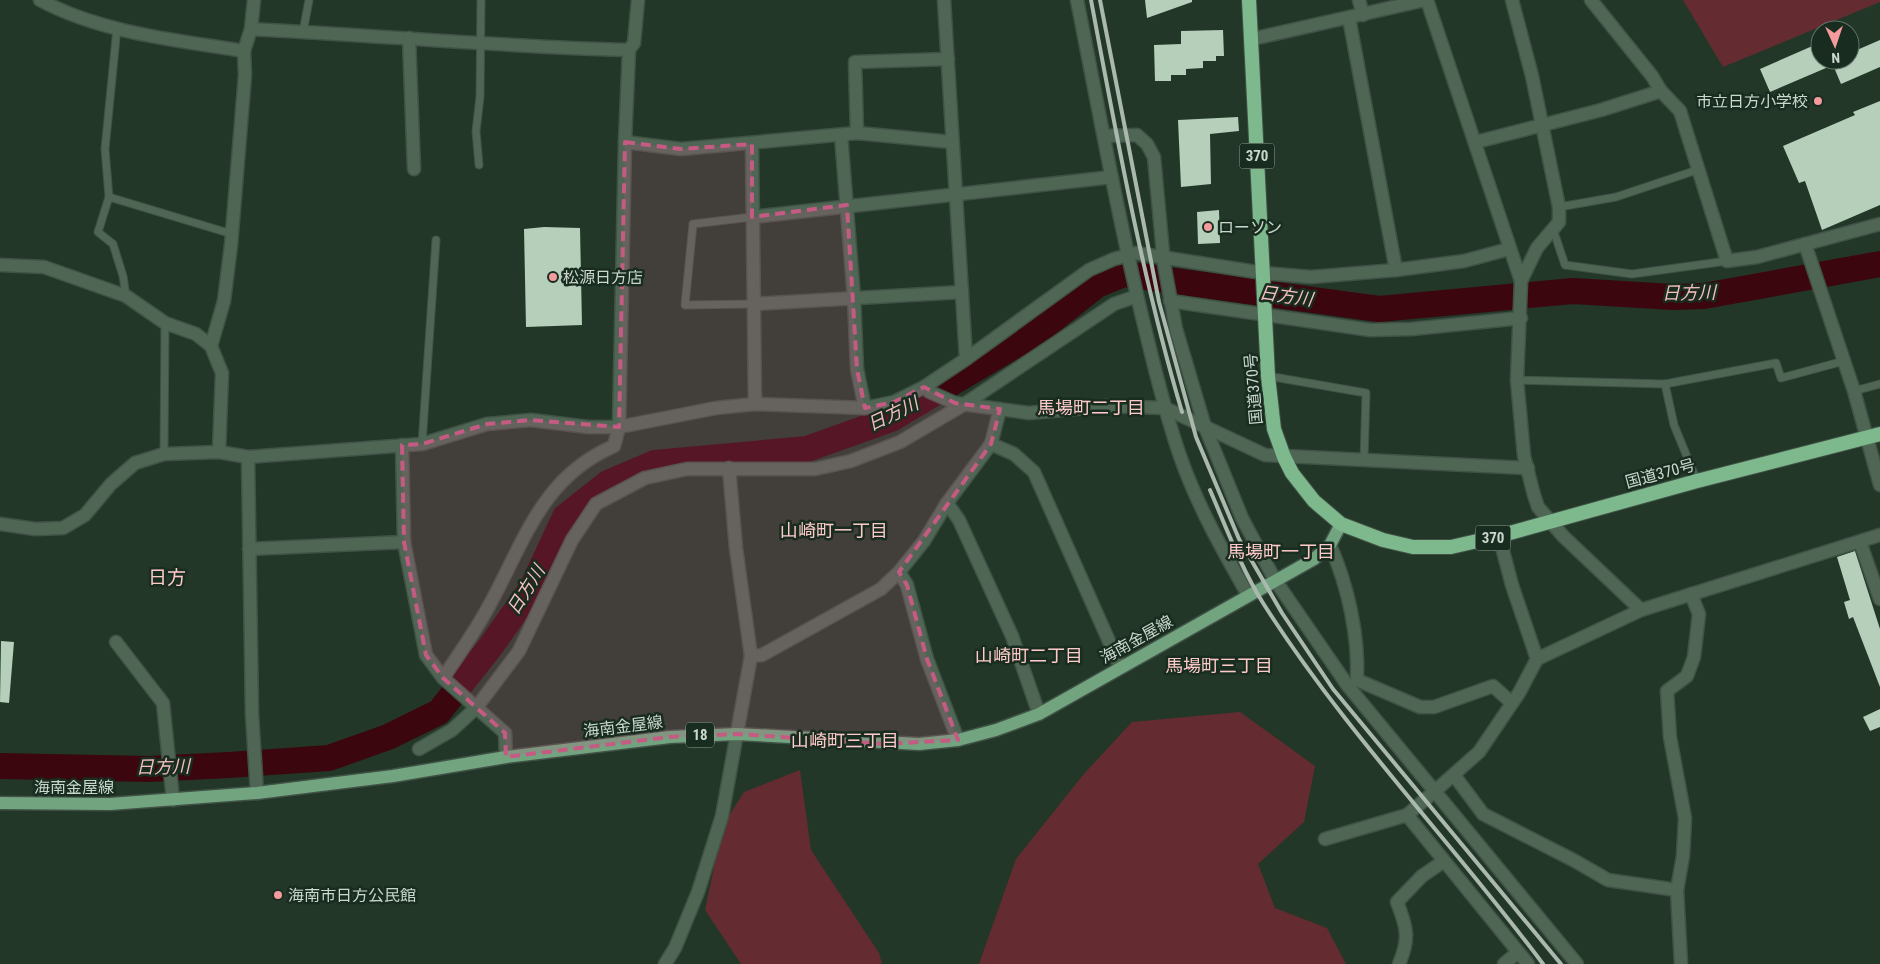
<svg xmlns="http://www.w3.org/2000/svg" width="1880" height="964" viewBox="0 0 1880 964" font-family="'Roboto Condensed','Noto Sans JP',sans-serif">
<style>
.green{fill:#642c30}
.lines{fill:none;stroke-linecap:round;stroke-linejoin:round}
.river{stroke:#3c060f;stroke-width:26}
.building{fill:#b5cfbb}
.service-casing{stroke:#405246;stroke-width:9}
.minor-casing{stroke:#405246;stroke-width:15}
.primary-casing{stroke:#405246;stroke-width:15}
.trunk-casing{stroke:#405246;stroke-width:16}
.service{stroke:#4f6655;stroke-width:7}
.minor{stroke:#4f6655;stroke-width:12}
.primary{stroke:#72a480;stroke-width:12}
.trunk{stroke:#7eb98e;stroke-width:14}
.rail{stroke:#aab8ad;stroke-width:4}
.marked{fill:#c55b83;fill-opacity:0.2;stroke:#c55b83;stroke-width:4;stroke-dasharray:10 6;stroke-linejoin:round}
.poi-dot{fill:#f59b9e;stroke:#182d1f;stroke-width:2}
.labels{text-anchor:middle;stroke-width:5;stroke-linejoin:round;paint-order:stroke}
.shield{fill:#182d1f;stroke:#95a499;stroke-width:1}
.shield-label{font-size:15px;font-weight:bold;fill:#cad7cd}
.poi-label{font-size:16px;fill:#cad7cd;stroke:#182d1f;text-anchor:start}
.street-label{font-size:16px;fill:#cad7cd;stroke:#182d1f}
.water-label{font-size:18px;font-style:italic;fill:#f8bfc0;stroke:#182d1f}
.neighbourhood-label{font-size:18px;fill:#fdc9c9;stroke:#182d1f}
.quarter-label{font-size:19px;fill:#fdc9c9;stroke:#182d1f}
</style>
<rect width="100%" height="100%" fill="#223728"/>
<!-- green -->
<g class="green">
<polygon points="1683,0 1880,0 1880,2 1723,67"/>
<polygon points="1240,712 1315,766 1304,822 1258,864 1275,908 1327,928 1346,964 979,964 1016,859 1083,775 1132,722"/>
<polygon points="800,770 811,850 879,953 882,964 741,964 705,910 723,825 744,792"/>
</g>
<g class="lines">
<!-- river -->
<polyline class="river" points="0,766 149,769 229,765 329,758 388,737 439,712 491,646 532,588 565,517 608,483 655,463 807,449 891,419 1036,333 1097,285 1124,274 1379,309 1573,291 1673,297 1704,296 1880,264"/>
</g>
<!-- building -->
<g class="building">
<polygon points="1145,0 1192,0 1192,2 1147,18"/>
<polygon points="1223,30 1224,56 1216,56 1216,61 1203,61 1203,68 1186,69 1186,75 1171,75 1171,81 1155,81 1154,45 1181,44 1181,31"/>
<polygon points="1880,40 1880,67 1841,84 1833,65 1770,92 1760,69 1817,44 1820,60 1850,60 1850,53"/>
<polygon points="1880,101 1880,205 1822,230 1805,181 1799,183 1783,146 1855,115 1853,112"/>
<polygon points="1238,117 1239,131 1210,134 1211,184 1181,187 1178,120"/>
<polygon points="1219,210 1220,243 1198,244 1197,212"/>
<polygon points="544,227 580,228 582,325 526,327 524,229"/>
<polygon points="1855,551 1880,629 1880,687 1853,617 1849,619 1844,602 1850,600 1837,557"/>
<polygon points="1,641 14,642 9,703 0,702"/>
<polygon points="1880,709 1880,727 1870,731 1863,717"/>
</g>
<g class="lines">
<defs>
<g id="service">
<polyline points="303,32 309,0"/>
<polyline points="479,165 476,131 480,97 481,0"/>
<polyline points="109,197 105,149 117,28"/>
<polyline points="1559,207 1616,197 1700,169"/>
<polyline points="752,217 693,224 685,305 753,304"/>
<polyline points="1553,229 1565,265 1632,274 1727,261"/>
<polyline points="126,296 123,276 113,244 98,232 109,197 232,234"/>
<polyline points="1268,376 1366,393 1364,461"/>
<polyline points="1517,380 1665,384 1776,363 1781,378 1844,361"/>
<polyline points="1665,384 1674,425 1697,481"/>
<polyline points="1854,391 1880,384"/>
<polyline points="422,444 436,240"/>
<polyline points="164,454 165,323"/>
</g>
<g id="minor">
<path d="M40,0C101,33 176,40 244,51"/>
<path d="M1077,0C1099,111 1119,223 1146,333C1156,374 1166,416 1180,456C1197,505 1223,551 1248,595"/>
<polyline points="1359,0 1363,15"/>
<polyline points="1427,0 1521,281 1517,380 1524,456 1534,495 1538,507 1563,536 1641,610"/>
<polyline points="1512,0 1532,76 1559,207 1559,222 1537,248 1521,281"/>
<polyline points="1591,0 1652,76 1661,91 1680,111 1727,261 1757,257 1880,224"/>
<polyline points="1349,18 1396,270"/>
<path d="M251,29C377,35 503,47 629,50"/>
<polyline points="409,38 414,169"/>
<polyline points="1252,39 1425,0"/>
<polyline points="857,133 855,62 948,59"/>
<polyline points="841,135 854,298 857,369 865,408"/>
<polyline points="1104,136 1137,135 1147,144 1154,157 1164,264 1176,329 1205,427 1242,518 1275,580 1348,686 1577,964"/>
<polyline points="625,142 681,149 857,133 952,142"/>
<polyline points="1476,142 1601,110 1661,91"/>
<polyline points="752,144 755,404"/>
<polyline points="752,217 1112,177"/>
<polyline points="1805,244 1854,391 1880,485"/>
<polyline points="0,265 44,267 126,296 165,323 196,334 211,346 222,373 219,452"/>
<polyline points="1170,301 1370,330 1412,329 1521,318"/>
<polyline points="753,304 962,292"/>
<polyline points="211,346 224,301 231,245 245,75 244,51 251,29 254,0"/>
<polyline points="966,359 1089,270 1114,259 1136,253 1263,273 1311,277 1396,270 1464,261 1509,249"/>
<polyline points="924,387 930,392 955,403 1029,413 1108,406 1165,408 1265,455 1528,468"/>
<polyline points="991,444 1014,454 1034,472 1120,666"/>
<polyline points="248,457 252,714 257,793"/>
<polyline points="947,503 959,520 1012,636 1039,714"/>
<polyline points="0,524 35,529 63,528 85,515 111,484 135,463 164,454 219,452 248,457 422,444 487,424 531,420 588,427 619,427 716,408 755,404 865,408 894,402 924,387 966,359 944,0"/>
<polyline points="1499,536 1512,585 1537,659"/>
<polyline points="404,542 426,655 443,678 505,733 506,757"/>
<polyline points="1860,542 1880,599"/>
<path d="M1330,545C1348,586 1359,636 1357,680"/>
<polyline points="249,549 404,542 402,445"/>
<polyline points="899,572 907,585 927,659 958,740"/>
<polyline points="116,642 163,703 173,800"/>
<polyline points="751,656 762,655 881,589 899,572 924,541 947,503 991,444 1000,409"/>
<path d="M443,678C459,654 477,629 490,604C525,540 542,477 614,446L619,427L625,142L629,50L634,43L638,0"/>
<polyline points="1357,680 1420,707 1434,707 1493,686 1512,703"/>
<polyline points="419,749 452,730 476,708 519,651 572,540 596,504 645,478 687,469 815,469 851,461 900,442 963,405 1114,304 1137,296"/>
<polyline points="1454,775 1483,814 1575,861 1608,880 1677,890"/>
<polyline points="1407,815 1528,964"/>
<polyline points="1325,839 1407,815 1435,791 1479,752 1519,693 1537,659 1641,610 1880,535"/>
<polyline points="665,964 675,948 698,892 722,816 751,656 736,548 729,468"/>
<path d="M1399,964C1410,939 1407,927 1397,902L1422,876L1444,861"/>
<polyline points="1504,964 1518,952"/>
<polyline points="1681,964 1677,890 1683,856 1685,818 1670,737 1667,691 1687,676 1694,657 1699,614 1691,594"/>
</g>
<polyline id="primary" points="0,803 110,804 257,793 393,776 506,757 670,737 737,734 919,744 958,740 996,730 1039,714 1314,559 1330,545 1341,524"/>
<polyline id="trunk" points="1249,0 1268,376 1274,429 1284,457 1292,473 1314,501 1341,524 1383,540 1413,547 1451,547 1499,536 1697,481 1880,434"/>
</defs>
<!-- service casing -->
<use href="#service" class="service-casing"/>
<!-- minor casing -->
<use href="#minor" class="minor-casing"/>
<!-- primary casing -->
<use href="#primary" class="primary-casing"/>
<!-- trunk casing -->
<use href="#trunk" class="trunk-casing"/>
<!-- service -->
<use href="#service" class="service"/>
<!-- minor -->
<use href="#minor" class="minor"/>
<!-- primary -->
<use href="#primary" class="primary"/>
<!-- trunk -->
<use href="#trunk" class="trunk"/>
<!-- rail -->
<g class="rail">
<path d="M1091,0C1117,138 1142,277 1182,412"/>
<polyline points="1100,0 1159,302 1196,437 1239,539 1282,613 1333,689 1561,964"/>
<path d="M1210,490C1226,527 1241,568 1263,603C1345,732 1452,842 1543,964"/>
</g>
</g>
<!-- marked area -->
<path class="marked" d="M625,142L681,149L752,144V217L847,205L857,369L865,408L894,402L924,387L955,403L1000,409L991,444L899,572L907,585L927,659L958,740L883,744L737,734L670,737L506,757L505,733L443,678L426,655L404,542L402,445L422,444L487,424L531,420L619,427Z"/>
<!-- markers -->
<g class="poi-dot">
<circle cx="1818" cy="101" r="5"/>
<circle cx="1208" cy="227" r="5"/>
<circle cx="553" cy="277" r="5"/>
<circle cx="278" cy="895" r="5"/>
</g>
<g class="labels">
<!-- shield labels -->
<g class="shield">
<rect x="1239.5" y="143.5" width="35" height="25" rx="4"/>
<rect x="1475.5" y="525.5" width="35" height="25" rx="4"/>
<rect x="686" y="722.5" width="28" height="25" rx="4"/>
</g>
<g class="shield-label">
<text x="1257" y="161">370</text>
<text x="1493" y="543">370</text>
<text x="700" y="740">18</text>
</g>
<!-- poi labels -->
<g class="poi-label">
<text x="1808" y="107" text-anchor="end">市立日方小学校</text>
<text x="1218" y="233">ローソン</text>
<text x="563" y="283">松源日方店</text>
<text x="288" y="901">海南市日方公民館</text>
</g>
<!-- street labels -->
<g class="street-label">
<text transform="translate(1253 389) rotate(-95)" y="6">国道370号</text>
<text transform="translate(1660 473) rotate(-15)" y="6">国道370号</text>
<text transform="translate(1136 639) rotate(-29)" y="6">海南金屋線</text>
<text transform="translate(623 726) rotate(-7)" y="6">海南金屋線</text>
<text x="74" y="793">海南金屋線</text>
</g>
<!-- water labels -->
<g class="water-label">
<text transform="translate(1689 293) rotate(-1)" y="6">日方川</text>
<text transform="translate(1286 296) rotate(8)" y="6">日方川</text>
<text transform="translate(893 414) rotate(-26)" y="6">日方川</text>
<text transform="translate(526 590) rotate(-58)" y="6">日方川</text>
<text transform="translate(163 767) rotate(-1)" y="6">日方川</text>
</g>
<!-- neighbourhood labels -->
<g class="neighbourhood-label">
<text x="1091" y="414">馬場町二丁目</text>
<text x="834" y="537">山崎町一丁目</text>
<text x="1281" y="558">馬場町一丁目</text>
<text x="1029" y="662">山崎町二丁目</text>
<text x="1219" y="672">馬場町三丁目</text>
<text x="845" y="747">山崎町三丁目</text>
</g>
<!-- quarter labels -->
<g class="quarter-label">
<text x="167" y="584">日方</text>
</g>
</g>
<!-- north arrow -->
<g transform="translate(1835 45) rotate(177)"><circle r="24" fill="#182d1f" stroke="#5f7165"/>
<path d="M0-4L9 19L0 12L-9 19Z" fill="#f59b9e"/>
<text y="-8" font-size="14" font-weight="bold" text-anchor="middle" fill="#cad7cd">N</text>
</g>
</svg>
